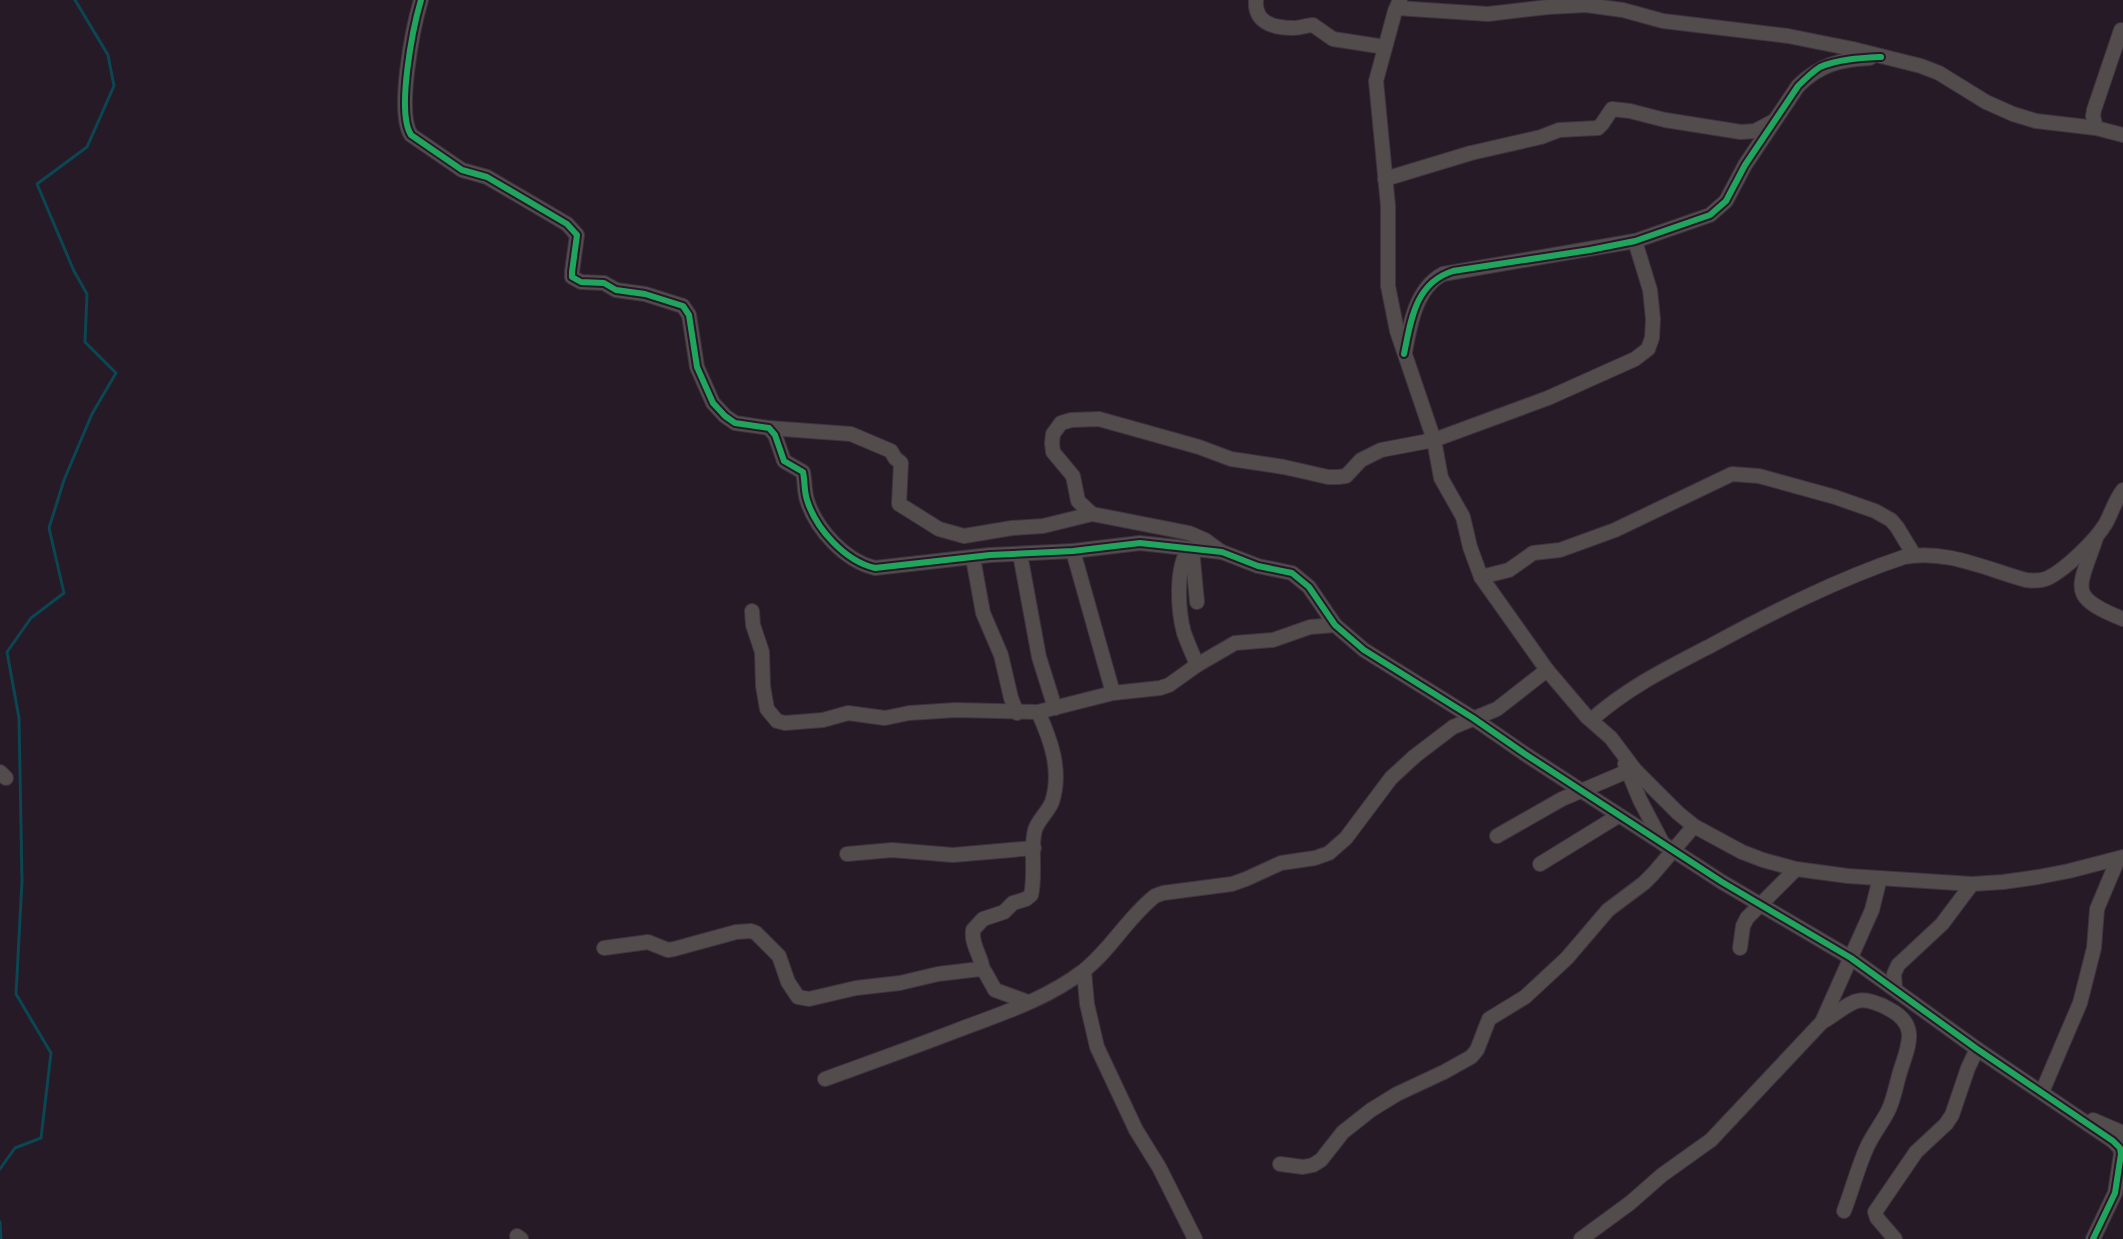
<svg xmlns="http://www.w3.org/2000/svg" width="2123" height="1239" viewBox="0 0 2123 1239" font-family="Overpass,sans-serif">
<style>
.lines{fill:none;stroke-linecap:round;stroke-linejoin:round}
.stream{stroke:#0b4653;stroke-width:3}
.minor-casing{stroke:#3e343e;stroke-width:16}
.minor{stroke:#524d4c;stroke-width:14}
.cycleway-casing{stroke:#2a162a;stroke-width:10}
.cycleway{stroke:#20a55d;stroke-width:6}
</style>
<rect width="100%" height="100%" fill="#261a26"/>
<g class="lines">
<!-- stream -->
<g class="stream">
<polyline points="0,1169 15,1148 41,1138 51,1053 16,994 22,881 19,718 7,652 31,618 64,593 49,528 64,480 92,414 116,373 85,342 87,294 74,271 37,184 87,147 114,86 108,55 75,0"/>
<polyline points="0,1222 1,1239"/>
</g>
<defs>
<g id="minor">
<path d="M421,0C413,27 396,112 411,135L462,170L487,177L567,224L577,235L572,272V277L581,282L604,283L616,290L645,294L683,306L689,315L697,367L713,403L725,416L735,423L769,428L775,435L784,461L803,472C805,481 804,491 807,500C816,529 845,561 875,568L990,555L1073,551L1140,543L1222,552L1258,566L1292,573L1309,587L1335,625L1364,650L1473,718L1525,754L1722,882L1851,958L1977,1049L2113,1141L2120,1148L2121,1154L2115,1193L2093,1239"/>
<path d="M1256,0C1254,23 1274,28 1294,28C1300,28 1307,25 1313,25L1333,39L1385,47"/>
<polyline points="1400,0 1395,11 1376,81 1388,206 1388,286 1397,331 1434,440 1441,478 1463,517 1470,547 1481,577 1547,670 1587,717 1611,738 1635,770 1678,813 1694,826 1742,852 1763,860 1796,869 1848,876 1972,884 2003,882 2038,877 2069,871 2123,857"/>
<polyline points="1397,8 1488,14 1548,7 1586,5 1623,10 1663,21 1788,36 1853,49 1921,66 1939,73 1986,102 2013,114 2036,121 2096,128 2123,135"/>
<polyline points="2096,128 2093,116 2094,110 2121,30"/>
<polyline points="1385,179 1471,153 1541,137 1559,130 1598,128 1602,124 1612,109 1630,111 1665,120 1741,132 1755,131 1774,121"/>
<path d="M1405,352C1410,324 1416,288 1443,274L1635,241L1710,215L1726,201L1745,165L1798,86C1819,65 1841,59 1870,58"/>
<polyline points="769,428 851,434 891,451 895,458 901,463 899,504 939,529 964,536 1012,528 1043,526 1092,514 1189,533 1205,540 1220,551"/>
<polyline points="1092,514 1078,501 1073,476 1053,452 1052,443 1053,434 1061,423 1071,420 1099,419 1199,447 1231,459 1284,467 1328,477 1338,477 1346,476 1361,460 1381,450 1434,440 1548,398 1635,359 1648,349 1652,338 1653,319 1650,290 1635,241"/>
<path d="M2096,538C2079,589 2066,596 2123,619"/>
<path d="M1189,549C1175,568 1178,611 1184,633C1188,644 1193,655 1197,665"/>
<polyline points="1192,549 1197,602"/>
<polyline points="1073,551 1113,693"/>
<polyline points="1020,554 1039,657 1055,708"/>
<polyline points="973,558 983,613 1001,655 1011,698 1017,713"/>
<polyline points="1481,577 1509,570 1533,553 1560,550 1615,530 1732,474 1759,476 1835,497 1875,511 1891,520 1897,527 1914,555"/>
<polyline points="752,611 753,625 762,652 763,686 767,709 777,721 785,723 823,720 848,713 885,718 909,713 956,710 1038,712 1113,693 1160,688 1169,685 1197,665 1235,643 1273,640 1310,627 1335,625"/>
<path d="M1591,720C1630,686 1666,669 1712,645C1773,612 1838,579 1904,557C1946,549 1986,569 2026,580C2034,581 2041,581 2048,578C2066,569 2096,540 2106,523C2112,512 2115,500 2123,490"/>
<polyline points="1625,764 1640,800 1663,844"/>
<polyline points="0,772 6,778"/>
<polyline points="1497,836 1562,799 1628,771"/>
<polyline points="847,854 892,850 953,855 1034,848"/>
<polyline points="1540,864 1618,816"/>
<polyline points="604,948 648,942 668,950 674,949 736,932 751,931 756,933 779,956 788,982 798,997 809,999 856,988 900,983 938,974 980,969 985,972 995,990 1028,1002"/>
<polyline points="1740,948 1743,926 1747,918 1796,869"/>
<path d="M983,970C981,955 971,945 973,930L983,919L1004,912L1013,903L1026,899L1031,895C1036,875 1030,847 1035,830C1038,820 1048,812 1052,802C1062,771 1051,740 1038,712"/>
<polyline points="1084,971 1087,1004 1097,1047 1136,1130 1159,1167 1195,1239"/>
<polyline points="1895,989 1894,974 1898,965 1942,924 1972,884"/>
<path d="M1824,1021C1852,1004 1855,991 1889,1009C1920,1025 1908,1046 1900,1072C1896,1085 1894,1099 1888,1111C1882,1123 1873,1134 1867,1147C1858,1167 1852,1190 1844,1211"/>
<path d="M825,1079C869,1063 914,1047 958,1030C1000,1014 1045,1000 1082,972C1110,951 1127,918 1155,896L1163,893L1232,884L1246,879L1281,863L1315,858L1329,853L1346,838L1391,778L1415,756L1453,727L1497,709L1547,670"/>
<polyline points="2042,1092 2080,1003 2094,948 2097,909 2118,859"/>
<polyline points="2093,1120 2123,1133"/>
<polyline points="1280,1164 1303,1167 1313,1165 1321,1160 1343,1132 1371,1110 1397,1094 1444,1072 1471,1057 1477,1050 1489,1019 1525,997 1567,958 1608,910 1644,883 1653,874 1694,826"/>
<polyline points="517,1236 521,1239"/>
<polyline points="1581,1239 1630,1203 1662,1175 1711,1140 1822,1022 1872,910 1880,878"/>
<polyline points="1895,1239 1877,1218 1875,1212 1916,1152 1946,1124 1952,1115 1968,1068 1977,1049"/>
</g>
</defs>
<!-- minor casing -->
<use href="#minor" class="minor-casing"/>
<!-- minor -->
<use href="#minor" class="minor"/>
<defs>
<g id="cycleway">
<path d="M421,0C413,27 396,112 411,135L462,170L487,177L567,224L577,235L572,272V277L581,282L604,283L616,290L645,294L683,306L689,315L697,367L713,403L725,416L735,423L769,428L775,435L784,461L803,472C805,481 804,491 807,500C816,529 845,561 875,568L990,555L1073,551L1140,543L1222,552L1258,566L1292,573L1309,587L1335,625L1364,650L1473,718L1525,754L1722,882L1851,958L1977,1049L2113,1141L2120,1148L2121,1154L2115,1193L2093,1239"/>
<path d="M1404,354C1411,320 1415,283 1453,271L1590,250L1635,241L1710,215L1726,201L1745,165L1798,86C1805,79 1812,72 1820,67C1838,59 1862,58 1881,57"/>
</g>
</defs>
<!-- cycleway casing -->
<use href="#cycleway" class="cycleway-casing"/>
<!-- cycleway -->
<use href="#cycleway" class="cycleway"/>
</g>
</svg>
